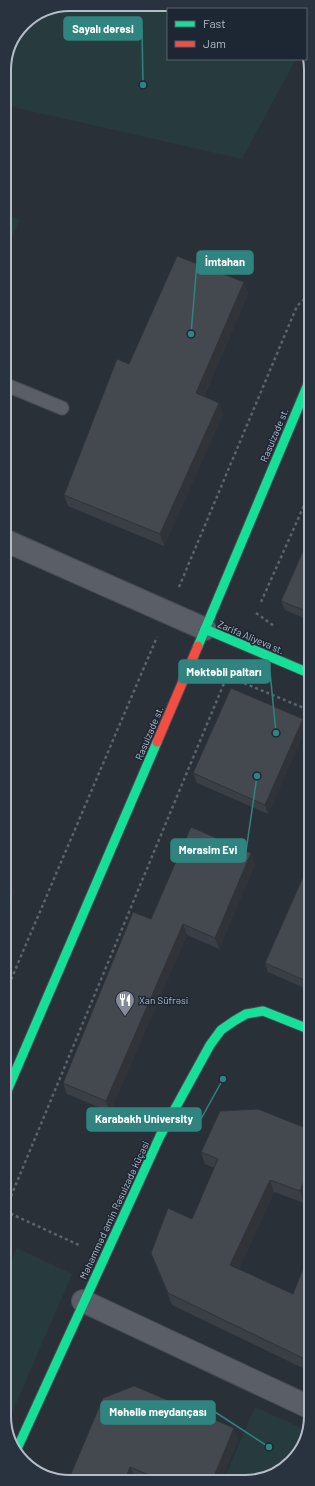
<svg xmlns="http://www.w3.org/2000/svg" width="315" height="1486" viewBox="0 0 315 1486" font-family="Barlow,sans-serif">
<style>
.green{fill:#273a3e}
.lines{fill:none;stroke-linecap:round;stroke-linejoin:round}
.lane-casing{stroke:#484c53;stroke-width:15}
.street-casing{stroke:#484c53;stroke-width:24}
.fast-casing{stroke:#484c53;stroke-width:11}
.jam-casing{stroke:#484c53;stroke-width:11}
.path{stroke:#5d636a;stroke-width:2.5;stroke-dasharray:3 3;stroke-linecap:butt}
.lane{stroke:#5a5e66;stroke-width:13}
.street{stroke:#5a5e66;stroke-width:22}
.fast{stroke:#16e098;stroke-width:9}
.jam{stroke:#f24e42;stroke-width:9}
.wall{fill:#3a3f45}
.shaded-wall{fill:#303338}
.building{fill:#444950;stroke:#303338}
.labels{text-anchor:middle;stroke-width:3;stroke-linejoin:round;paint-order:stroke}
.street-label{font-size:10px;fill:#b4bcc9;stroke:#1d2633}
.poi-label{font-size:10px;fill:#b4bcc9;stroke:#1d2633;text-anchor:start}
.rim{fill:none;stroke:#b4bcc9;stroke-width:2}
.leader{fill:none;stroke:#308480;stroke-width:1.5}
.callout-dot{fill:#308480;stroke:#1d2633;stroke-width:1.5}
.callout{fill:#308480;stroke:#308480;stroke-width:1.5}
.callout-label{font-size:11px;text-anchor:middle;font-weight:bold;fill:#fff}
</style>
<rect width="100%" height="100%" fill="#2a3038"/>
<!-- green -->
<g class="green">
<polygon points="70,4 262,6 267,9 168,9 168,59 296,59 242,159 4,105 4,66 23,23"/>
<polygon points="4,213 20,220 4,253"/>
<polygon points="17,1248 72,1274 6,1427 4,1276"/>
<polygon points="255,1407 306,1430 292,1463 254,1481 223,1481"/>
</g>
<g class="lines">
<defs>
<polyline id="lane" points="4,384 62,408"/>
<g id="street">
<polyline points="4,540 205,629"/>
<polyline points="83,1301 311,1408"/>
</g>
<g id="fast">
<polyline points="205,629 311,674"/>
<polyline points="198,646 311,377"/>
<polyline points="4,1098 157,742"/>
<polyline points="16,1451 160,1136 210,1045 221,1030 234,1021 246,1014 263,1011 311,1030"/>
</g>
<polyline id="jam" points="157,742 198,646"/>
</defs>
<!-- lane casing -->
<use href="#lane" class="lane-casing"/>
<!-- street casing -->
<use href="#street" class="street-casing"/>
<!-- fast casing -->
<use href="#fast" class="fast-casing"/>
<!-- jam casing -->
<use href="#jam" class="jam-casing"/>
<!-- path -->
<g class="path">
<polyline points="179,587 297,306 311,293"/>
<polyline points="261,602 311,490"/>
<polyline points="256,613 274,626"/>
<polyline points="4,996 157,637"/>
<polyline points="5,1211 79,1245"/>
<polyline points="4,1213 227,676 311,711"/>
</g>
<!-- lane -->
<use href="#lane" class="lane"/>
<!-- street -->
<use href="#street" class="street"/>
<!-- fast -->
<use href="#fast" class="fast"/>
<!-- jam -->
<use href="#jam" class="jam"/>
</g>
<!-- wall -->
<g class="wall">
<polygon points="244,282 248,294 204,396 219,403 223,414 164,546 68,506 64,495 129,364"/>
<polygon points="311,533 311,621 285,610 281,601"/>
<polygon points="303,719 306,728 268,814 197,783 193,773"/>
<polygon points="4,848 12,869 6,872 15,892 4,918"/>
<polygon points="251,853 255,864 219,949 187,935 110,1112 67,1094 63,1083 151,919"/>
<polygon points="311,859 311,991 268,972 265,963"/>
<polygon points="311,1130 311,1187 304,1203 274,1192 239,1269 293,1294 311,1263 311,1372 172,1305 151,1253 192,1219 215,1168 205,1164 201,1152"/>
<polygon points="238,1440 221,1481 139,1481 135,1479 68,1481"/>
</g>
<!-- shaded-wall -->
<g class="shaded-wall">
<polygon points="244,282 248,294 200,404 196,393"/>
<polygon points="219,403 223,414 164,546 160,534"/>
<polygon points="303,719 306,728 268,814 265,805"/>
<polygon points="251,853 255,864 219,949 215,938"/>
<polygon points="11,883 15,892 4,918 4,900"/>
<polygon points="183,924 187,935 110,1112 106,1101"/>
<polygon points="311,1164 311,1187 304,1203 300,1191"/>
<polygon points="270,1180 274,1192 235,1277 230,1265"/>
<polygon points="234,1428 238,1440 221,1481 212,1481"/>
<polygon points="130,1467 135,1479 134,1481 125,1481"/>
</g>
<!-- building -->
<g class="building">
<polygon points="177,256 244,282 196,393 219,403 160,534 64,495 117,359 129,364"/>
<polygon points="311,533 311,613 281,601"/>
<polygon points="231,688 303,719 265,805 193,773"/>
<polygon points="191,827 251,853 215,938 183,924 106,1101 63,1083 133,912 151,919"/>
<polygon points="4,848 9,860 4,862"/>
<polygon points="311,859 311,983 265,963"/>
<polygon points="4,868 11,883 4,900"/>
<polygon points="258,1109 311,1130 311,1164 300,1191 270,1180 230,1265 293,1294 306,1261 311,1263 311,1362 168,1293 151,1253 168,1208 192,1219 218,1159 201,1152 220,1111"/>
<polygon points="134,1386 234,1428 212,1481 163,1481 130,1467 125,1481 68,1481 103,1398"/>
</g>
<!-- icons -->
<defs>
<symbol id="restaurant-pin" viewBox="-11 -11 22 30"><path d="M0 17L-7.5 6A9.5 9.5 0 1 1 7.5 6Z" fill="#848b96" stroke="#1d2633"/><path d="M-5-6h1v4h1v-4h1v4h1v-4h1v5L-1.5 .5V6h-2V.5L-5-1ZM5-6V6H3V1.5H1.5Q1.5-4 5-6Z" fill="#fff"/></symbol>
</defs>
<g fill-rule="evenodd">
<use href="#restaurant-pin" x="114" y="989" width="22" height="30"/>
</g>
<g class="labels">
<!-- street labels -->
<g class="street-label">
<text transform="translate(274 435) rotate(-67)" y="4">Rasulzade st.</text>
<text transform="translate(251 637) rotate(23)" y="4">Zarifa Aliyeva st.</text>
<text transform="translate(149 733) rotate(-67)" y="4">Rasulzade st.</text>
<text transform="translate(114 1210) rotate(-65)" y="4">Məhəmməd Əmin Rəsulzadə küçəsi</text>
</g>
<!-- poi labels -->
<g class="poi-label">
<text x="139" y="1004">Xan Süfrəsi</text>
</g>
</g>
<!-- crop -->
<path d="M0 0H315V1486H0ZM70 11H245A59 59 0 0 1 304 70V1416A59 59 0 0 1 245 1475H70A59 59 0 0 1 11 1416V70A59 59 0 0 1 70 11Z" fill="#29323f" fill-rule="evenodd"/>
<path class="rim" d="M70 11H245A59 59 0 0 1 304 70V1416A59 59 0 0 1 245 1475H70A59 59 0 0 1 11 1416V70A59 59 0 0 1 70 11Z"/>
<!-- callouts -->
<path class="leader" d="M143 85L142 29M191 334L197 262M276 733L270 672M257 776L246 851M223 1079L201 1119M269 1447L215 1412"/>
<g class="callout-dot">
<circle cx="143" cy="85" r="4"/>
<circle cx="191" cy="334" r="4"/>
<circle cx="276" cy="733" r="4"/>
<circle cx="257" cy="776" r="4"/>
<circle cx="223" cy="1079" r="4"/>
<circle cx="269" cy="1447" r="4"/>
</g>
<g class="callout">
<rect x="64" y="17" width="78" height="23" rx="4"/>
<rect x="197" y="251" width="56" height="23" rx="4"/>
<rect x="179" y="660" width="91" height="23" rx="4"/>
<rect x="171" y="839" width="75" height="23" rx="4"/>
<rect x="87" y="1108" width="114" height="23" rx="4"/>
<rect x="101" y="1401" width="114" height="23" rx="4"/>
</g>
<g class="callout-label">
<text x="103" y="33">Sayalı dərəsi</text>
<text x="225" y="266">İmtahan</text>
<text x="224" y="676">Məktəbli paltarı</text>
<text x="208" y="854">Mərasim Evi</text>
<text x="144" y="1123">Karabakh University</text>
<text x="158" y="1416">Məhəllə meydançası</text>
</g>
<!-- legend -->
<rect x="167" y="8" width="140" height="52" fill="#1d2633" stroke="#59626f"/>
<rect x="175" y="21" width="20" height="6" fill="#16e098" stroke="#59626f"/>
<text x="203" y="28" font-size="12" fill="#b4bcc9">Fast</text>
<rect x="175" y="41" width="20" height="6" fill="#f24e42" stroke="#59626f"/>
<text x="203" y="48" font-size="12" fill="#b4bcc9">Jam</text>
</svg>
